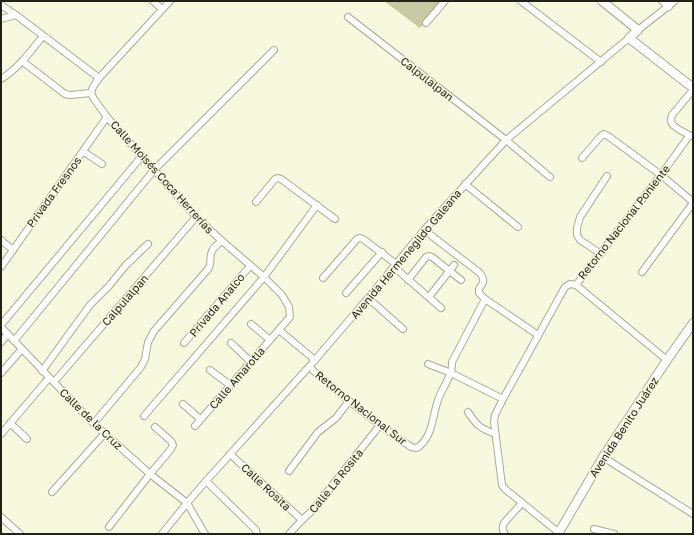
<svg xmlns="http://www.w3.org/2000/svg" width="694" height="535" viewBox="0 0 694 535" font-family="'Golos Text',sans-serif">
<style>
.green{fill:#c7caa2}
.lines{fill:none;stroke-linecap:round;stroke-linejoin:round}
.street-casing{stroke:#a9ab92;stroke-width:8}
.secondary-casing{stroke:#a9ab92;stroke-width:10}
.street{stroke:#fff;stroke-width:6}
.secondary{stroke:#fff;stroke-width:8}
.labels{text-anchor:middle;stroke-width:3;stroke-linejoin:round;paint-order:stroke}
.street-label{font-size:11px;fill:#222219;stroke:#f7f9de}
</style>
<rect width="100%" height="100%" fill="#f7f9de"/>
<!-- green -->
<polygon class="green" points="384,1 443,1 420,28"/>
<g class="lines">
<defs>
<g id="street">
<polyline points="153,1 162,9"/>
<polyline points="170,1 99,78 93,87 91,93 94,99 107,117 196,217 222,241 264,277 282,295 289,307 290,317 195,426"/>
<polyline points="521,1 601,62"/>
<polyline points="662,1 669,7"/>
<polyline points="1,5 16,15 99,78"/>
<polyline points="348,17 506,140 550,177"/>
<polyline points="1,19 16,15"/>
<polyline points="426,23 445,1"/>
<polyline points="638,30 675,1"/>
<polyline points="22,61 65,94 70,95 91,93"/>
<path d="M1,79C18,69 31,51 43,36"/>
<path d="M692,136C688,135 676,128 673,125C670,122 671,119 672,115L693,90"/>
<polyline points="84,152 102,164"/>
<polyline points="582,158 600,137 604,134 608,136 661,175 693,202"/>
<polyline points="465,184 518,227"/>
<polyline points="256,202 275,179 278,178 281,179 335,219"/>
<path d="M424,230L480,273C485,280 484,282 479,289V293L485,299L538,335"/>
<polyline points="1,240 13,250"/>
<polyline points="601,254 580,240 577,235 577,228 580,217 607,176"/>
<polyline points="1,267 107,117"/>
<polyline points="394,267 441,308"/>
<polyline points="642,272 693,203"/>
<polyline points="323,278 357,239 360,238 363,239 396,264"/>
<polyline points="408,280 426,257 429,256 432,257 461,280"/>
<polyline points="576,285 661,175 689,136"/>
<polyline points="576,285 667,360"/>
<polyline points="346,293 382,252"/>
<polyline points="429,297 454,265"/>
<polyline points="368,298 403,329"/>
<polyline points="251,324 270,340"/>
<polyline points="1,325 142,156"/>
<polyline points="1,327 92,422 150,474 187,503 205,534"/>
<polyline points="279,330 315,360"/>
<polyline points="14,341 154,170 274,50"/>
<polyline points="1,342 8,334"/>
<polyline points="184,343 250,266"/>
<polyline points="231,343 251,362"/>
<polyline points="428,364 451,373 503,399"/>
<path d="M309,367L349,401L380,425L411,447L417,448C433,437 432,417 438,400C441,391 447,383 450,374C452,371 452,366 452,362L485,299"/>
<polyline points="210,370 230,385"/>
<polyline points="42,371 90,305 109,286 125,266 148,244"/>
<polyline points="1,373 22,349"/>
<polyline points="54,382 196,217"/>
<polyline points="183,404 200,419"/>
<path d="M468,412C477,426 480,428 495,434"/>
<polyline points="144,416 264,277 317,205"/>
<polyline points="10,423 27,439"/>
<path d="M94,423L141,367L145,359L148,342L154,331L209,268C211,263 210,259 211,254C212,248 217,245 222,241"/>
<polyline points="1,434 49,378"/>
<polyline points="230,454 302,520"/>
<polyline points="603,457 693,514"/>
<polyline points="289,471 318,432 336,418 349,401"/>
<polyline points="206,481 256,530 257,534"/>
<polyline points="52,492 105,433"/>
<polyline points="1,517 20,534"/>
<polyline points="109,527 150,474 171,449 173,445 171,441 155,427"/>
<polyline points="594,529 614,534"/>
<polyline points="558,532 505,489 502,485 494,422 495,415 503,399 565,287 570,284 576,285"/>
<polyline points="162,534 187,503 206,481 315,360 368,298 424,230 506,140 629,38"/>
<polyline points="289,534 302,520 312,511 380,425"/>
<path d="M505,534C502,530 502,528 504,523L522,503"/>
</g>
<g id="secondary">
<polyline points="602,1 638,30 629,38 688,84 693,87"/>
<polyline points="558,534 603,457 667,360 693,323"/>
</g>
</defs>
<!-- street casing -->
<use href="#street" class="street-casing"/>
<!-- secondary casing -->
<use href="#secondary" class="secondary-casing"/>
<!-- street -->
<use href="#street" class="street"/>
<!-- secondary -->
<use href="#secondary" class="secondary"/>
</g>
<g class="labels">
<!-- street labels -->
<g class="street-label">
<text transform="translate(427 79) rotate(38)" y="4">Calpulalpan</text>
<text transform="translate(162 177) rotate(48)" y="4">Calle Moisés Coca Herrerías</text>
<text transform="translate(54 192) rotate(-54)" y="4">Privada Fresnos</text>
<text transform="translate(624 222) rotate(-52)" y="4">Retorno Nacional Poniente</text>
<text transform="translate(406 254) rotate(-50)" y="4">Avenida Hermenegildo Galeana</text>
<text transform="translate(125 300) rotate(-49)" y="4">Calpulalpan</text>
<text transform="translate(217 305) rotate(-50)" y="4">Privada Analco</text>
<text transform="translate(237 378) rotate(-49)" y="4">Calle Amarotla</text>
<text transform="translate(361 408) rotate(38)" y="4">Retorno Nacional Sur</text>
<text transform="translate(91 419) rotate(44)" y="4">Calle de la Cruz</text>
<text transform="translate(624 427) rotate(-57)" y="4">Avenida Benito Juárez</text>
<text transform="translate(336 481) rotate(-51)" y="4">Calle La Rosita</text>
<text transform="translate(266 487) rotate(43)" y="4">Calle Rosita</text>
</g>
</g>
<!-- border -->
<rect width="694" height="535" fill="none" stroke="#222219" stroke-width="4"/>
</svg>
